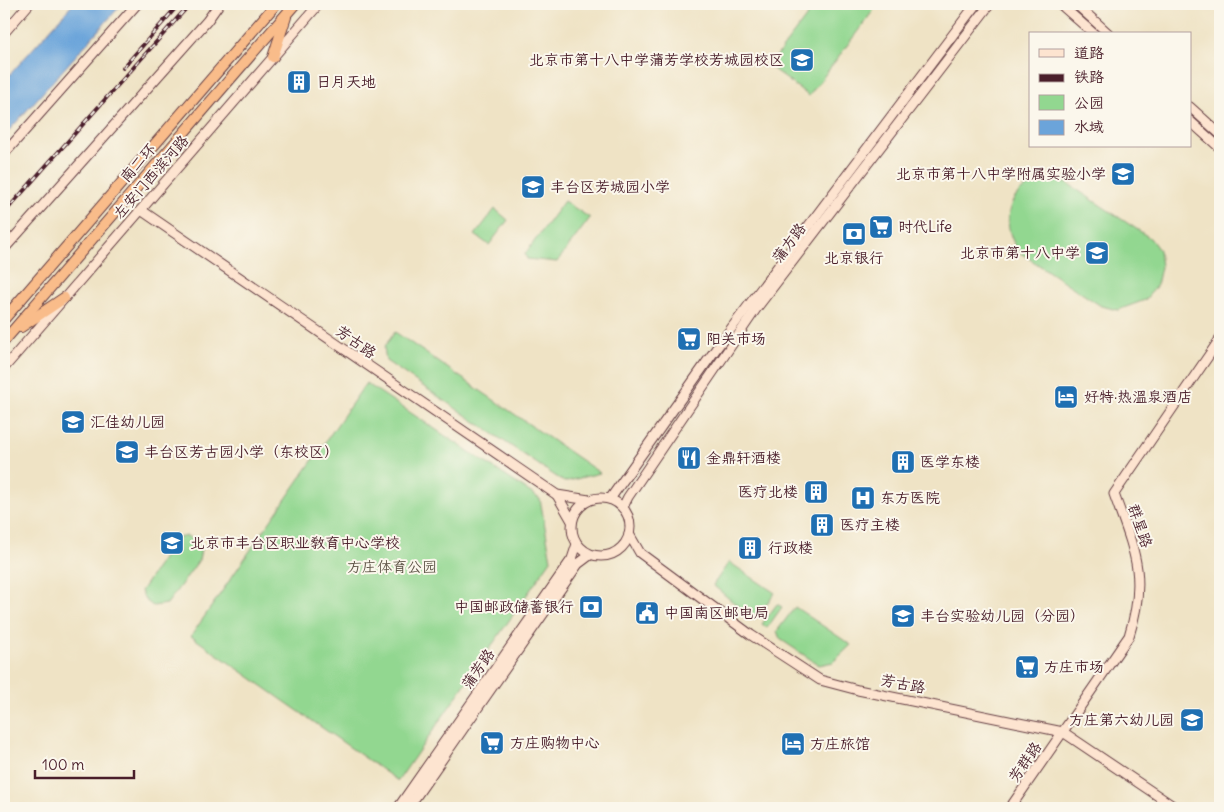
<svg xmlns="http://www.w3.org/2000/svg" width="1224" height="812" viewBox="0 0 1224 812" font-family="Delius,'LXGW WenKai TC',sans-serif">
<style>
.green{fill:#92d790;stroke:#6e7b5e}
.water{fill:#6ba4da;stroke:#5a6282}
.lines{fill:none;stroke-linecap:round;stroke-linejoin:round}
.secondary-casing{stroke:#633c42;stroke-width:11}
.highway-casing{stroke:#633c42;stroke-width:12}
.secondary{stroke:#fde4d0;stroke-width:9}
.highway{stroke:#f9bc8a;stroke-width:10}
.rail-casing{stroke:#4a1f2b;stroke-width:4}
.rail{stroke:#fbf7ec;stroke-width:2;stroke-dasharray:5.5;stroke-linecap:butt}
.labels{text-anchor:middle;stroke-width:4;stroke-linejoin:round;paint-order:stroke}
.poi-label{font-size:15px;fill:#4a1f2b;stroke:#fbf7ec;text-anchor:start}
.street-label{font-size:15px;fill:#4a1f2b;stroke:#fbf7ec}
.park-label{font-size:15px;fill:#605649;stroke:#fbf7ec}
</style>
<rect width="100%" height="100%" fill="#fbf7ec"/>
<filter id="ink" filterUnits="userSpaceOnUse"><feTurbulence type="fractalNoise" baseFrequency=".02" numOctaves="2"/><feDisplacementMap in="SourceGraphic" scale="10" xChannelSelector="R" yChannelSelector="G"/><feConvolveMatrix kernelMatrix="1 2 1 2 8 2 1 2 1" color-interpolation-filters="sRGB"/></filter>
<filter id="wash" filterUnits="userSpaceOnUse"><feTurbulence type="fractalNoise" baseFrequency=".0096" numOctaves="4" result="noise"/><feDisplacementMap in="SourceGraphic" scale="20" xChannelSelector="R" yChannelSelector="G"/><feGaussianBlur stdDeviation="1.12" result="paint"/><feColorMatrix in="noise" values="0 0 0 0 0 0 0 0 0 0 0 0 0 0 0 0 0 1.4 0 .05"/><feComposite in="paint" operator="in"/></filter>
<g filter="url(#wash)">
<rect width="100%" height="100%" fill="#efe3c5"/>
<!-- green -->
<g class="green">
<polygon points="816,4 874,5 873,11 809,96 769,66"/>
<path d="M1050,179L1067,183L1150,238L1159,250L1161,267L1157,285L1145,300L1118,310L1101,306L1019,252C997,219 1009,185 1050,179Z"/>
<polygon points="564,201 590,218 557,262 527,259 525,254"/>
<polygon points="495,209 508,220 489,245 475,235"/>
<polygon points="395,332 600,473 564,482 386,361 384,347"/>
<polygon points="366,383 540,499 551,560 398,781 191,636"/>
<polygon points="187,536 196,541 201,549 199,560 167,604 153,606 145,600 141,591 177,538"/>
<polygon points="729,562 775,593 754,620 713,585"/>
<polygon points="777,604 782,607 767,628 762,624"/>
<polygon points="795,607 851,645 833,662 819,665 780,639 777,631"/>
</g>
<!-- water -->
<polygon class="water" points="73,4 122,4 4,136 4,81"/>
</g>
<g filter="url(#ink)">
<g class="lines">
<defs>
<g id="secondary">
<polyline points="1060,4 1094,34"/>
<polyline points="1076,4 1109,34"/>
<polyline points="4,33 29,4"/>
<polyline points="1190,107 1220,134"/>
<polyline points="1190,121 1220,148"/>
<polyline points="4,154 137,4"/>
<polyline points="141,210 557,495 589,500"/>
<polyline points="4,249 207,21 219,4"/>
<polyline points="4,368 319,4"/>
<polyline points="557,495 572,521"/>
<circle cx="601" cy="527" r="29"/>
<polyline points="610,499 718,346 976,4"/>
<polyline points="623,507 628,497 756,309 990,4"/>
<polyline points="629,534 640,553 751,635 820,680 858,690 1063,732 1176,808"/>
<polyline points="398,808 572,559 577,544"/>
<polyline points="408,808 578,564 590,555"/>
<path d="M1010,808L1129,636C1148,576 1134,550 1114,494L1220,339"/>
</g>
<g id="highway">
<polyline points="273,57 286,17"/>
<polyline points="4,319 276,4"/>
<polyline points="21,327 64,298"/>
<polyline points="4,341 295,4"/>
</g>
</defs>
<!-- secondary casing -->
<use href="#secondary" class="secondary-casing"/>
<!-- highway casing -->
<use href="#highway" class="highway-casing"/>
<!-- secondary -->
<use href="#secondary" class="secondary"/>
<!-- highway -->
<use href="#highway" class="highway"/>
<defs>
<g id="rail">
<polyline points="123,68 179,4"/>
<polyline points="4,213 190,4"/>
</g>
</defs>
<!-- rail casing -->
<use href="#rail" class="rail-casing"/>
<!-- rail -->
<use href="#rail" class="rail"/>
</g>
</g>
<!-- icons -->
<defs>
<symbol id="school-square" viewBox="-11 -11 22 22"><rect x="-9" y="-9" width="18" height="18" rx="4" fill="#1f6fb2" stroke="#fbf7ec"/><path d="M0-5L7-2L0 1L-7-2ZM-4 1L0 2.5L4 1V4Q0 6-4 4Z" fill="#fff"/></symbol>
<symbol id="building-square" viewBox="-11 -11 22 22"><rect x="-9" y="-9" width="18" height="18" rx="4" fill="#1f6fb2" stroke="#fbf7ec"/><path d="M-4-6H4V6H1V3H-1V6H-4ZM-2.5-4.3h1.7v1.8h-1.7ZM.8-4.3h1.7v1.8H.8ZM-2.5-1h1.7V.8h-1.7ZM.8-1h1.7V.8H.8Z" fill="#fff"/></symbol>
<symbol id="supermarket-square" viewBox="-11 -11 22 22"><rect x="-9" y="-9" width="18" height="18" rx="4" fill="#1f6fb2" stroke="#fbf7ec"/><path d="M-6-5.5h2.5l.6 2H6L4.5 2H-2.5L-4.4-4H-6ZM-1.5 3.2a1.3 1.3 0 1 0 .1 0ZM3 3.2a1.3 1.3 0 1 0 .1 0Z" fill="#fff"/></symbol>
<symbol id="bank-square" viewBox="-11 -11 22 22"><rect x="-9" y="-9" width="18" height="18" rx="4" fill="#1f6fb2" stroke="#fbf7ec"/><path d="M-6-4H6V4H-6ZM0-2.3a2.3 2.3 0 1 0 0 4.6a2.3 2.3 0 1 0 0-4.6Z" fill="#fff"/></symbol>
<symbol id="hotel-square" viewBox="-11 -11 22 22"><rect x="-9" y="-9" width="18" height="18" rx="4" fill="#1f6fb2" stroke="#fbf7ec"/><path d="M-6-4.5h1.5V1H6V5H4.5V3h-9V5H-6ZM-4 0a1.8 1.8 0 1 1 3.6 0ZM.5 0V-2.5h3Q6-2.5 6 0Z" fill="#fff"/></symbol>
<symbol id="restaurant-square" viewBox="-11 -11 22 22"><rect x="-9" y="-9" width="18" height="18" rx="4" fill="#1f6fb2" stroke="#fbf7ec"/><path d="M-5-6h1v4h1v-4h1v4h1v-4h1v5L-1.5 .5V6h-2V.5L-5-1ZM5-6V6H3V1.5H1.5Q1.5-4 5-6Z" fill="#fff"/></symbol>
<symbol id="hospital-square" viewBox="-11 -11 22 22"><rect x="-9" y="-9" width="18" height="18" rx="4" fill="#1f6fb2" stroke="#fbf7ec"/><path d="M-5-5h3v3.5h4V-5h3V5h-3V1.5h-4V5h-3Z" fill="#fff"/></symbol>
<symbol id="civic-square" viewBox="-11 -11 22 22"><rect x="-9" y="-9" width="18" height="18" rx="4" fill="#1f6fb2" stroke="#fbf7ec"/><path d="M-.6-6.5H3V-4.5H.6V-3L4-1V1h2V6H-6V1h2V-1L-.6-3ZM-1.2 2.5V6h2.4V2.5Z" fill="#fff"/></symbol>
</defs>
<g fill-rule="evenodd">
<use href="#school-square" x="788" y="46" width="28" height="28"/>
<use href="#building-square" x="285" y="68" width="28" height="28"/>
<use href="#school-square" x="1109" y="160" width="28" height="28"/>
<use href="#school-square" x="519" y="173" width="28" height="28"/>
<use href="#supermarket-square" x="867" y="213" width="28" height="28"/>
<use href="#bank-square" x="840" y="220" width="28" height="28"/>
<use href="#school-square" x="1083" y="239" width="28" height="28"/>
<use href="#supermarket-square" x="675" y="325" width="28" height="28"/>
<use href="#hotel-square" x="1052" y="383" width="28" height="28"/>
<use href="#school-square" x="59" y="408" width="28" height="28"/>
<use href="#school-square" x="113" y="438" width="28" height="28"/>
<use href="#restaurant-square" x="675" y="444" width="28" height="28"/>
<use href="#building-square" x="889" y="448" width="28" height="28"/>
<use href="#building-square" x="802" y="478" width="28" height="28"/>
<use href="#hospital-square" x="849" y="484" width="28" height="28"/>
<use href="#building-square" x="808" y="511" width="28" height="28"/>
<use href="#school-square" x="158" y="529" width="28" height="28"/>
<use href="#building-square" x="736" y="534" width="28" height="28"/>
<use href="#bank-square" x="577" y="593" width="28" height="28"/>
<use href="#civic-square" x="633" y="599" width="28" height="28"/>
<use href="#school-square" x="889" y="602" width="28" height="28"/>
<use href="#supermarket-square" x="1013" y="653" width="28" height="28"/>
<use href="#school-square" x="1178" y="706" width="28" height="28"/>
<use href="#supermarket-square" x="478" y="729" width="28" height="28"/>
<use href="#hotel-square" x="779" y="730" width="28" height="28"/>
</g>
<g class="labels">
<!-- poi labels -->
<g class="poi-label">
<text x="784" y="65" text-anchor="end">北京市第十八中学蒲芳学校芳城园校区</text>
<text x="316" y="87">日月天地</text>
<text x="1106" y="179" text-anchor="end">北京市第十八中学附属实验小学</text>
<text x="550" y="192">丰台区芳城园小学</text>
<text x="898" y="232">时代Life</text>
<text x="1080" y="258" text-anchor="end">北京市第十八中学</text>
<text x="854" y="263" text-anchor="middle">北京银行</text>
<text x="706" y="344">阳关市场</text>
<text x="1084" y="402">好特·热温泉酒店</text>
<text x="90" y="427">汇佳幼儿园</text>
<text x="144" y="457">丰台区芳古园小学（东校区）</text>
<text x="706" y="463">金鼎轩酒楼</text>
<text x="920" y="467">医学东楼</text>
<text x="798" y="497" text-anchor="end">医疗北楼</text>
<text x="880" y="503">东方医院</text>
<text x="840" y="530">医疗主楼</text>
<text x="190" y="548">北京市丰台区职业教育中心学校</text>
<text x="768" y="553">行政楼</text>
<text x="574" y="612" text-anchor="end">中国邮政储蓄银行</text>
<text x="664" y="618">中国南区邮电局</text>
<text x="920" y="621">丰台实验幼儿园（分园）</text>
<text x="1044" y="672">方庄市场</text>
<text x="1174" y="725" text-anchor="end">方庄第六幼儿园</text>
<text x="510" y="748">方庄购物中心</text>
<text x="810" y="749">方庄旅馆</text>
</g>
<!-- street labels -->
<g class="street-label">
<text transform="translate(138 163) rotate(-49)" y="5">南二环</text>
<text transform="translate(151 177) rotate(-49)" y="5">左安门西滨河路</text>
<text transform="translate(789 243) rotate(-53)" y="5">蒲方路</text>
<text transform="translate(356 342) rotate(35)" y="5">芳古路</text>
<text transform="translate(1140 526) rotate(71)" y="5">群星路</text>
<text transform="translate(478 669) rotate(-55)" y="5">蒲芳路</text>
<text transform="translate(903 684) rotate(11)" y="5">芳古路</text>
<text transform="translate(1025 762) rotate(-55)" y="5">芳群路</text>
</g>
<!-- park labels -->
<g class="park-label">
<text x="392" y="572">方庄体育公园</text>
</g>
</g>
<!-- margin -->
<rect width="1224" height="812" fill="none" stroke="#fbf7ec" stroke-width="20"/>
<!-- legend -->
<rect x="1029" y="32" width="162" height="115" fill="#fbf7ec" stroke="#b4a19f"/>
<rect x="1039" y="49" width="25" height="8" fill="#fde4d0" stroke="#b4a19f"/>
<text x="1074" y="58" font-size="15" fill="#4a1f2b">道路</text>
<rect x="1039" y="74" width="25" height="8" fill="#4a1f2b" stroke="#b4a19f"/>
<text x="1074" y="82" font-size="15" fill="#4a1f2b">铁路</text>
<rect x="1039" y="95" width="25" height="15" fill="#92d790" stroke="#b4a19f"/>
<text x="1074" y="108" font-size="15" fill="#4a1f2b">公园</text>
<rect x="1039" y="120" width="25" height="15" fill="#6ba4da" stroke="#b4a19f"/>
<text x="1074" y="132" font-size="15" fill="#4a1f2b">水域</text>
<!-- scale -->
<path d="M35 770v8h99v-8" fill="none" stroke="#4a1f2b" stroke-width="2.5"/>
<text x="42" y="770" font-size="15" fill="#4a1f2b" stroke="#fbf7ec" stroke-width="4" paint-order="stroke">100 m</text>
</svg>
